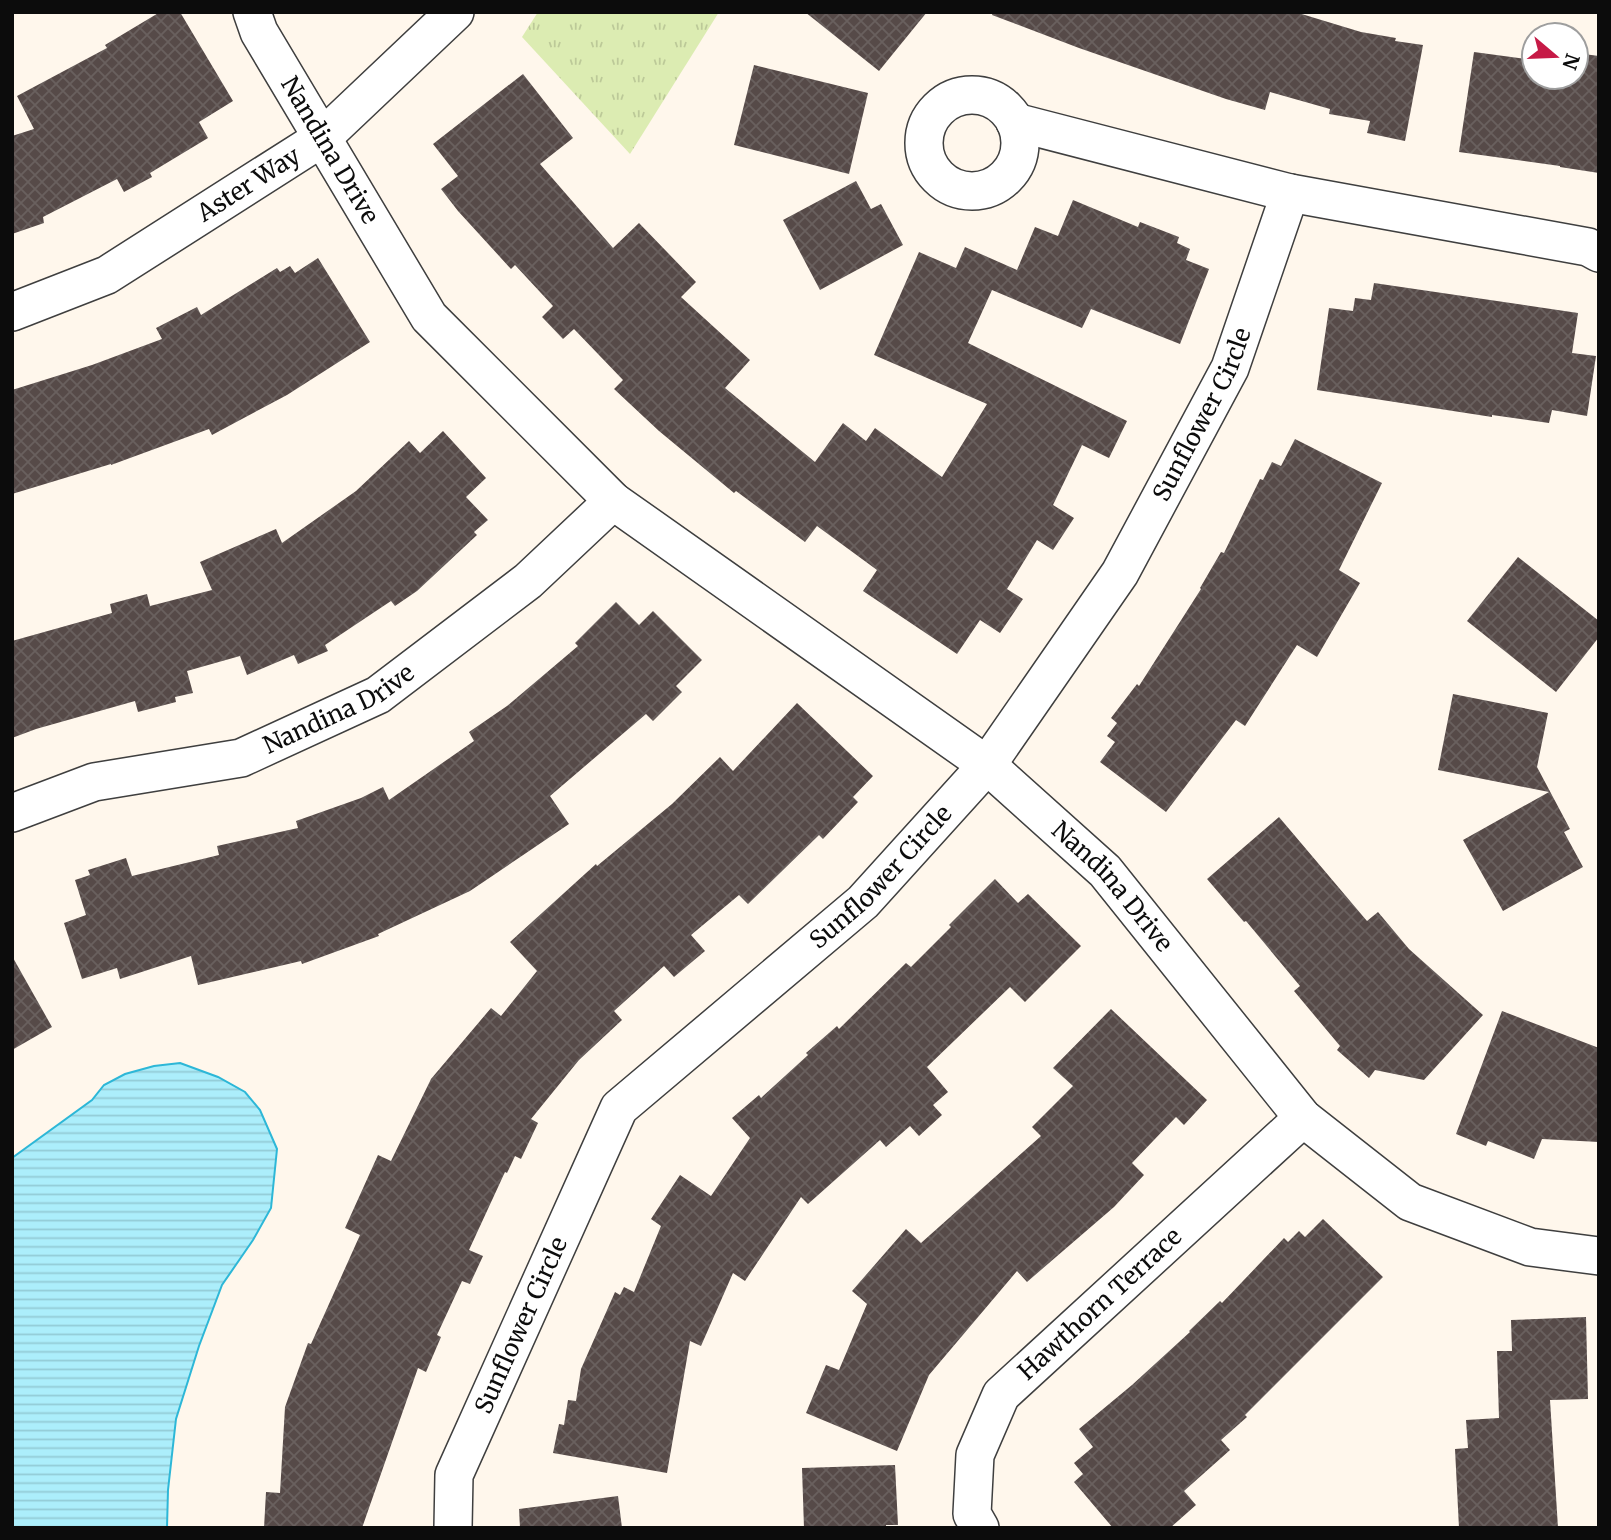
<svg xmlns="http://www.w3.org/2000/svg" width="1611" height="1540" viewBox="0 0 1611 1540" font-family="Merriweather,serif">
<style>
.grass{fill:url(#grass-tufts)}
.water{fill:url(#water-rules);stroke:#2db7d7;stroke-width:2}
.building{fill:url(#building-cross-hatch)}
.lines{fill:none;stroke-linecap:round;stroke-linejoin:round}
.street-casing{stroke:#3f3f3f;stroke-width:40}
.street{stroke:#fff;stroke-width:37}
.labels{text-anchor:middle;stroke-width:7;stroke-linejoin:round;paint-order:stroke}
.street-label{font-size:24px;fill:#0c0c0c;stroke:#fff}
</style>
<defs>
<pattern id="grass-tufts" width="24" height="20" patternUnits="userSpaceOnUse" patternTransform="scale(1.75)"><rect width="24" height="20" fill="#dcecb2"/><path d="M3 7l-1-3M5 7V3M7 7l1-3M15 17l-1-3M17 17v-4M19 17l1-3" fill="none" stroke="#bcc998"/></pattern>
<pattern id="water-rules" width="6" height="5" patternUnits="userSpaceOnUse" patternTransform="scale(1.75)"><rect width="6" height="5" fill="#aceefb"/><path d="M0 2.5h6" fill="none" stroke="#93cbd6"/></pattern>
<pattern id="building-cross-hatch" width="8" height="8" patternUnits="userSpaceOnUse" patternTransform="scale(1.75)"><rect width="8" height="8" fill="#564a48"/><path d="M0 0l8 8M0 8l8-8" fill="none" stroke="#69605e"/></pattern>
</defs>
<rect width="100%" height="100%" fill="#fff7ec"/>
<!-- grass -->
<polygon class="grass" points="538,12 719,12 630,154 522,37"/>
<!-- water -->
<polygon class="water" points="180,1063 218,1077 245,1092 260,1110 277,1149 271,1208 253,1240 222,1285 199,1346 176,1419 168,1490 167,1528 12,1528 12,1158 92,1100 104,1085 125,1074 154,1066"/>
<!-- building -->
<g class="building">
<polygon points="160,12 180,12 233,101 199,122 208,138 150,173 152,177 124,192 117,179 43,217 44,223 12,234 12,136 34,129 17,96 107,48 105,45"/>
<polygon points="805,12 927,12 879,71"/>
<polygon points="993,12 1295,12 1361,32 1396,38 1395,41 1423,45 1405,141 1367,133 1370,121 1329,114 1330,109 1270,92 1265,110 1226,99 1079,48 992,15"/>
<polygon points="1534,51 1534,77 1576,77 1576,53 1599,56 1599,173 1560,167 1560,166 1459,152 1474,52 1533,60"/>
<polygon points="754,65 868,93 849,174 734,145"/>
<polygon points="523,74 573,138 540,164 613,248 639,223 696,282 681,297 750,360 725,388 815,462 843,423 866,441 875,428 942,477 987,404 874,355 919,252 956,268 965,247 1017,270 1035,227 1058,236 1073,200 1138,227 1140,222 1179,237 1177,243 1190,249 1186,260 1209,269 1180,344 1091,309 1082,328 992,290 968,343 1127,421 1109,458 1082,445 1053,505 1074,518 1053,550 1037,540 1007,589 1023,599 1000,633 980,620 957,654 863,591 877,570 817,526 805,542 736,491 734,493 659,431 614,389 623,380 574,329 563,339 542,317 553,306 515,265 511,269 458,211 441,189 458,176 433,144"/>
<polygon points="856,181 871,209 881,204 903,245 820,290 783,220"/>
<polygon points="318,258 370,342 287,395 212,435 209,429 111,465 111,464 12,494 12,390 92,365 162,339 156,328 197,307 201,315 277,268 280,272 290,266 295,273"/>
<polygon points="1374,283 1578,313 1572,353 1596,356 1587,416 1552,410 1549,423 1492,415 1492,417 1317,390 1329,308 1353,311 1355,298 1371,300"/>
<polygon points="443,431 486,478 466,497 488,520 474,532 477,535 417,591 395,606 391,601 325,645 328,651 298,664 294,655 247,675 240,656 187,671 193,693 175,697 176,702 138,712 135,701 36,729 12,738 12,641 112,613 110,604 147,594 150,606 212,590 200,562 276,529 282,543 356,491 409,441 420,453"/>
<polygon points="1295,439 1382,483 1339,570 1360,583 1317,657 1297,645 1245,726 1236,720 1166,812 1100,762 1115,742 1107,736 1117,723 1111,718 1137,684 1139,686 1201,589 1200,588 1221,552 1224,553 1260,479 1263,480 1272,462 1281,466"/>
<polygon points="1518,557 1599,621 1599,637 1556,692 1467,621"/>
<polygon points="616,602 639,625 653,611 702,660 676,686 682,692 653,721 646,714 550,796 569,824 470,891 378,934 379,936 302,964 301,961 198,985 191,956 120,979 117,968 82,979 64,923 86,915 75,880 90,875 88,870 126,858 132,876 219,855 217,846 298,828 296,821 361,798 383,787 389,800 474,741 469,732 507,706 578,646 575,643"/>
<polygon points="1453,694 1548,713 1537,767 1570,829 1564,832 1583,867 1503,911 1463,840 1549,792 1438,770"/>
<polygon points="797,703 873,776 853,797 858,802 823,839 819,835 748,904 739,895 691,935 705,951 674,977 664,966 614,1011 622,1020 579,1060 531,1119 538,1123 521,1159 515,1156 507,1173 505,1172 469,1250 483,1256 470,1284 462,1281 437,1335 441,1337 426,1372 418,1368 362,1528 264,1528 266,1492 280,1493 285,1407 308,1343 311,1344 360,1235 345,1228 378,1155 391,1161 431,1079 491,1008 501,1016 537,971 510,942 596,864 597,866 672,804 720,757 733,771"/>
<polygon points="1279,817 1367,921 1378,912 1409,949 1483,1015 1424,1080 1375,1070 1369,1078 1337,1050 1340,1046 1294,991 1300,986 1246,921 1244,922 1207,879"/>
<polygon points="995,879 1018,903 1028,894 1081,946 1025,1002 1010,987 927,1067 948,1092 933,1105 942,1115 919,1136 910,1126 886,1147 880,1140 808,1204 801,1197 745,1281 733,1273 701,1346 690,1341 667,1473 553,1453 559,1424 564,1425 568,1400 576,1401 581,1369 615,1292 620,1295 624,1287 634,1292 661,1226 651,1219 680,1175 711,1196 750,1138 732,1118 759,1095 761,1098 808,1055 806,1053 837,1026 839,1029 906,963 911,967 951,927 949,925"/>
<polygon points="12,956 52,1027 12,1050"/>
<polygon points="1111,1009 1207,1100 1184,1125 1176,1117 1132,1163 1144,1175 1114,1207 1027,1282 1017,1271 929,1375 897,1451 806,1413 826,1365 839,1370 867,1304 852,1291 906,1229 921,1243 1041,1136 1032,1127 1073,1086 1053,1068"/>
<polygon points="1502,1011 1599,1048 1599,1142 1542,1139 1534,1159 1488,1141 1486,1146 1456,1134"/>
<polygon points="1323,1219 1383,1277 1245,1415 1247,1417 1221,1440 1230,1450 1184,1491 1196,1505 1170,1528 1113,1528 1074,1482 1083,1474 1074,1463 1093,1447 1079,1429 1132,1385 1190,1332 1189,1331 1220,1301 1222,1303 1284,1238 1288,1242 1299,1231 1305,1237"/>
<polygon points="1586,1317 1588,1399 1550,1400 1558,1528 1459,1528 1455,1449 1468,1448 1466,1420 1499,1418 1497,1351 1512,1351 1511,1320"/>
<polygon points="895,1465 898,1525 886,1525 886,1528 804,1528 802,1468"/>
<polygon points="618,1496 622,1528 520,1528 519,1509"/>
</g>
<g class="lines">
<defs>
<g id="street">
<path id="s1" d="M252,12L259,32L429,317L613,501L987,765L1105,871L1303,1118L1410,1202L1530,1247L1599,1256"/>
<circle cx="972" cy="143" r="48"/>
<polyline points="1015,122 1290,193 1588,247 1599,253"/>
<path id="s2" d="M12,312L107,275L322,138L455,12"/>
<path id="s3" d="M12,813L94,782L241,758L378,695L528,581L613,501"/>
<path id="s4" d="M453,1528L454,1475L619,1108L863,902L987,765L1120,573L1230,368L1290,193"/>
<path id="s5" d="M980,1528L972,1514L975,1455L1001,1395L1303,1118"/>
</g>
</defs>
<!-- street casing -->
<use href="#street" class="street-casing"/>
<!-- street -->
<use href="#street" class="street"/>
</g>
<g class="labels">
<!-- street labels -->
<g class="street-label">
<text dy="8" stroke="none"><textPath href="#s1" startOffset="159">Nandina Drive</textPath></text>
<text dy="8" stroke="none"><textPath href="#s2" startOffset="270">Aster Way</textPath></text>
<text dy="8" stroke="none"><textPath href="#s4" startOffset="1372">Sunflower Circle</textPath></text>
<text dy="8" stroke="none"><textPath href="#s3" startOffset="346">Nandina Drive</textPath></text>
<text dy="8" stroke="none"><textPath href="#s4" startOffset="805">Sunflower Circle</textPath></text>
<text dy="8" stroke="none"><textPath href="#s1" startOffset="1246">Nandina Drive</textPath></text>
<text dy="8" stroke="none"><textPath href="#s5" startOffset="275">Hawthorn Terrace</textPath></text>
<text dy="8" stroke="none"><textPath href="#s4" startOffset="217">Sunflower Circle</textPath></text>
</g>
</g>
<!-- border -->
<rect width="1611" height="1540" fill="none" stroke="#0c0c0c" stroke-width="28"/>
<!-- north arrow -->
<g transform="translate(1555 56) rotate(109)"><circle r="33" fill="#ffffff" stroke="#9e9e9e" stroke-width="2"/>
<path d="M0-5L12 26L0 18L-12 26Z" fill="#c61a46"/>
<text y="-10" font-size="19" font-weight="bold" text-anchor="middle" fill="#0c0c0c">N</text>
</g>
</svg>
